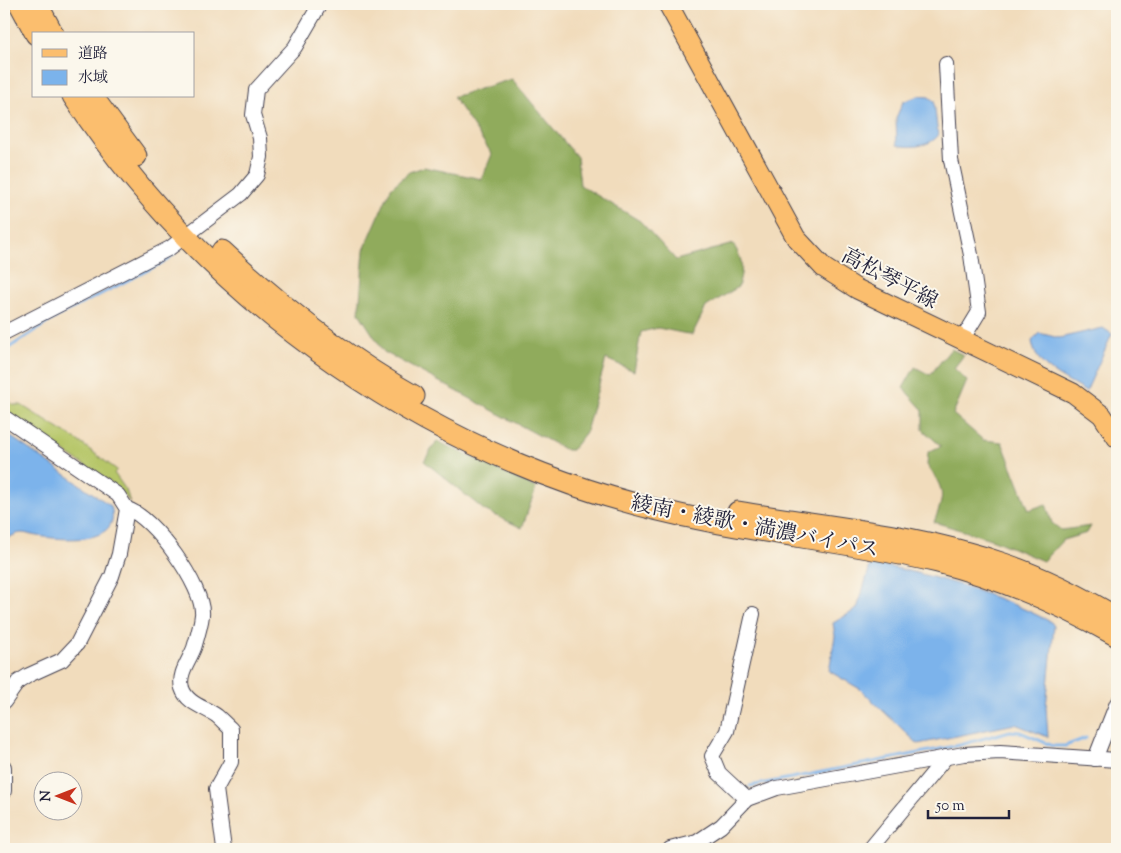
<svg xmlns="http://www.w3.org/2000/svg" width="1121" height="853" viewBox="0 0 1121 853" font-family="'Sorts Mill Goudy','Noto Serif JP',serif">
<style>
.green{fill:#b6c668;stroke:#6c7452}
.forest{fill:#90ab5c;stroke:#59664c}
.water{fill:#7bb3eb;stroke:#4e6a93}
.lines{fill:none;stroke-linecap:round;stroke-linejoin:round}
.stream{stroke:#7bb3eb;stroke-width:3}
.minor-casing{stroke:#413e4e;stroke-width:16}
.major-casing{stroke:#413e4e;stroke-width:21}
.highway-casing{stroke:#413e4e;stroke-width:23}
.minor{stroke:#fff;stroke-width:14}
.major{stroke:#fbbe6e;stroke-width:19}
.highway{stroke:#fbbe6e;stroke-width:21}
.labels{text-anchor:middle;stroke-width:4;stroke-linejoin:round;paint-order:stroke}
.street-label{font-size:21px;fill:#22223b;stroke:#fbf7ec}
</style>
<rect width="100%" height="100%" fill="#fbf7ec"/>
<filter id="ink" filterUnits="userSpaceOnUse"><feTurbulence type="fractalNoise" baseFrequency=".02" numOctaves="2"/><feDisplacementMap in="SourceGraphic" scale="10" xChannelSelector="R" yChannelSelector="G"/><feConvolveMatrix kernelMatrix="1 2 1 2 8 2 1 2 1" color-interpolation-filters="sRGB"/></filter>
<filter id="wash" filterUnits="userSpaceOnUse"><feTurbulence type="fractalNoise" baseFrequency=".0096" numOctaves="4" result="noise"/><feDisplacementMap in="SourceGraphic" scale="20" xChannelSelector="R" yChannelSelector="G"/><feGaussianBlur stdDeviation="1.12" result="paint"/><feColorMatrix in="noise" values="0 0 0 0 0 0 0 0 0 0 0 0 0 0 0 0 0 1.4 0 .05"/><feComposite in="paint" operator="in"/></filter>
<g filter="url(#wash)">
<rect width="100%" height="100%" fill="#f1dcbc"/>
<!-- green -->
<polygon class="green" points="4,398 13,405 21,405 78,441 117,470 114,473 126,490 130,502 115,485 6,414 4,411"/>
<!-- forest -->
<g class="forest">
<path d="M512,79L577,157L580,185L640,221L676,260L733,244C744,261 743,268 738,287L706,307L692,335L658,328L641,332L634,371L606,359L586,432L572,450H566L384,352L359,313L364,250L391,188L409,172L424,167L482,179L492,154L453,97Z"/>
<path d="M951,349L964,355L954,368L967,381L953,414L983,440L1002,442L1029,510L1046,504L1052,523L1061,530L1091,526L1087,533L1063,540L1043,561L994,540L934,522C945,495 945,490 927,465L928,452L941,446L923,430V410L903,388L915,367L930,375Z"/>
<polygon points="437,441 536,488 522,528 484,510 424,461"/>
</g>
<!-- water -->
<g class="water">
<path d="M918,96L929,97L934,101L938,136C928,147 910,148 897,145L896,118L903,102Z"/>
<path d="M1103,328L1112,334L1086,392C1064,378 1035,368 1032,341L1039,333L1059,338Z"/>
<path d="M4,432L111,506C123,546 62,540 38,536C33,536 27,533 22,533C16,533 9,538 4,540Z"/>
<path d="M871,563C933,575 995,593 1051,622L1054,626L1046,707L1048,737L1015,724L918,744L860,689L829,671L835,636L833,623L857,609Z"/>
</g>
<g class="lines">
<!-- stream -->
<g class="stream">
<polyline points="4,351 58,316 162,263 174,254"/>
<polyline points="750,786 960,745 1010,731 1020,732 1053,746 1065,746 1086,738"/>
</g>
</g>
</g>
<g filter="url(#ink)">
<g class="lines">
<defs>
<g id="minor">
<polyline points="946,64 951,160 971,255 979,312 962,340"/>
<polyline points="4,333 170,248 241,194 257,175 261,157 260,138 253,115 256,90 295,47 320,4"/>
<polyline points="4,417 118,495 127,509 119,554 112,576 77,644 62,660 29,675 18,682 4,702"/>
<path d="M127,509C152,515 205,588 202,615C201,625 197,638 194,648C189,661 178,674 182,688C187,704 205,707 217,716C222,720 226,725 231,729V762L216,789L224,849"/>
<polyline points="1095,759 1117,703"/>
<polyline points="4,767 4,791"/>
<polyline points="747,799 719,773 712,756 727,731 753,614"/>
<polyline points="670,849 697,842 721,826 747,799 777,788 964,754 1000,752 1117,760"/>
<polyline points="870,849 946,757"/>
</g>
<polyline id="major" points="668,4 796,238 824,268 857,289 1073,393 1102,415 1117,438"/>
<g id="highway">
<polyline points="20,4 36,34"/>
<polyline points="37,4 53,34"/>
<path d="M73,96C212,307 434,461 680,515C765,534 853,542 938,562C1000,578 1061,604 1117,636"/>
<polyline points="92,96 136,156"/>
<path d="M222,251C281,306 344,357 414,396"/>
<path d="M738,512C826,527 919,534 1004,564C1042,577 1082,597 1117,618"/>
</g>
</defs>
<!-- minor casing -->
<use href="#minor" class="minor-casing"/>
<!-- major casing -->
<use href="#major" class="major-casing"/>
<!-- highway casing -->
<use href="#highway" class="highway-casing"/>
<!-- minor -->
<use href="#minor" class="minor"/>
<!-- major -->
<use href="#major" class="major"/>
<!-- highway -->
<use href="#highway" class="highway"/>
</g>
</g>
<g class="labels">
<!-- street labels -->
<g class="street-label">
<text transform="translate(890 278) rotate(28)" y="7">高松琴平線</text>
<text transform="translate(755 526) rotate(11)" y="7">綾南・綾歌・満濃バイパス</text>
</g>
</g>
<!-- margin -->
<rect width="1121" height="853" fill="none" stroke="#fbf7ec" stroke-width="20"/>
<!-- legend -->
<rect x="32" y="32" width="162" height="65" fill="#fbf7ec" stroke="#a4a2a5"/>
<rect x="42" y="49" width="25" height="8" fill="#fbbe6e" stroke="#a4a2a5"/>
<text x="78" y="58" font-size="15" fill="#22223b">道路</text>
<rect x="42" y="70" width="25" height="15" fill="#7bb3eb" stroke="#a4a2a5"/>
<text x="78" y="82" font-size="15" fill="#22223b">水域</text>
<!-- north arrow -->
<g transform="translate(58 796) rotate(270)"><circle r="24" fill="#fbf7ec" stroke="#a4a2a5"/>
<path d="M0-4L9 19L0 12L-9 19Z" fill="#c8321e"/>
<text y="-8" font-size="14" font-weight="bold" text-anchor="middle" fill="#22223b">N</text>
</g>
<!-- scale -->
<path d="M928 810v8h81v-8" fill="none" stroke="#22223b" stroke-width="2.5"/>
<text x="936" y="810" font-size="15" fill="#22223b" stroke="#fbf7ec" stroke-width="4" paint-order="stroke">50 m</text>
</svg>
